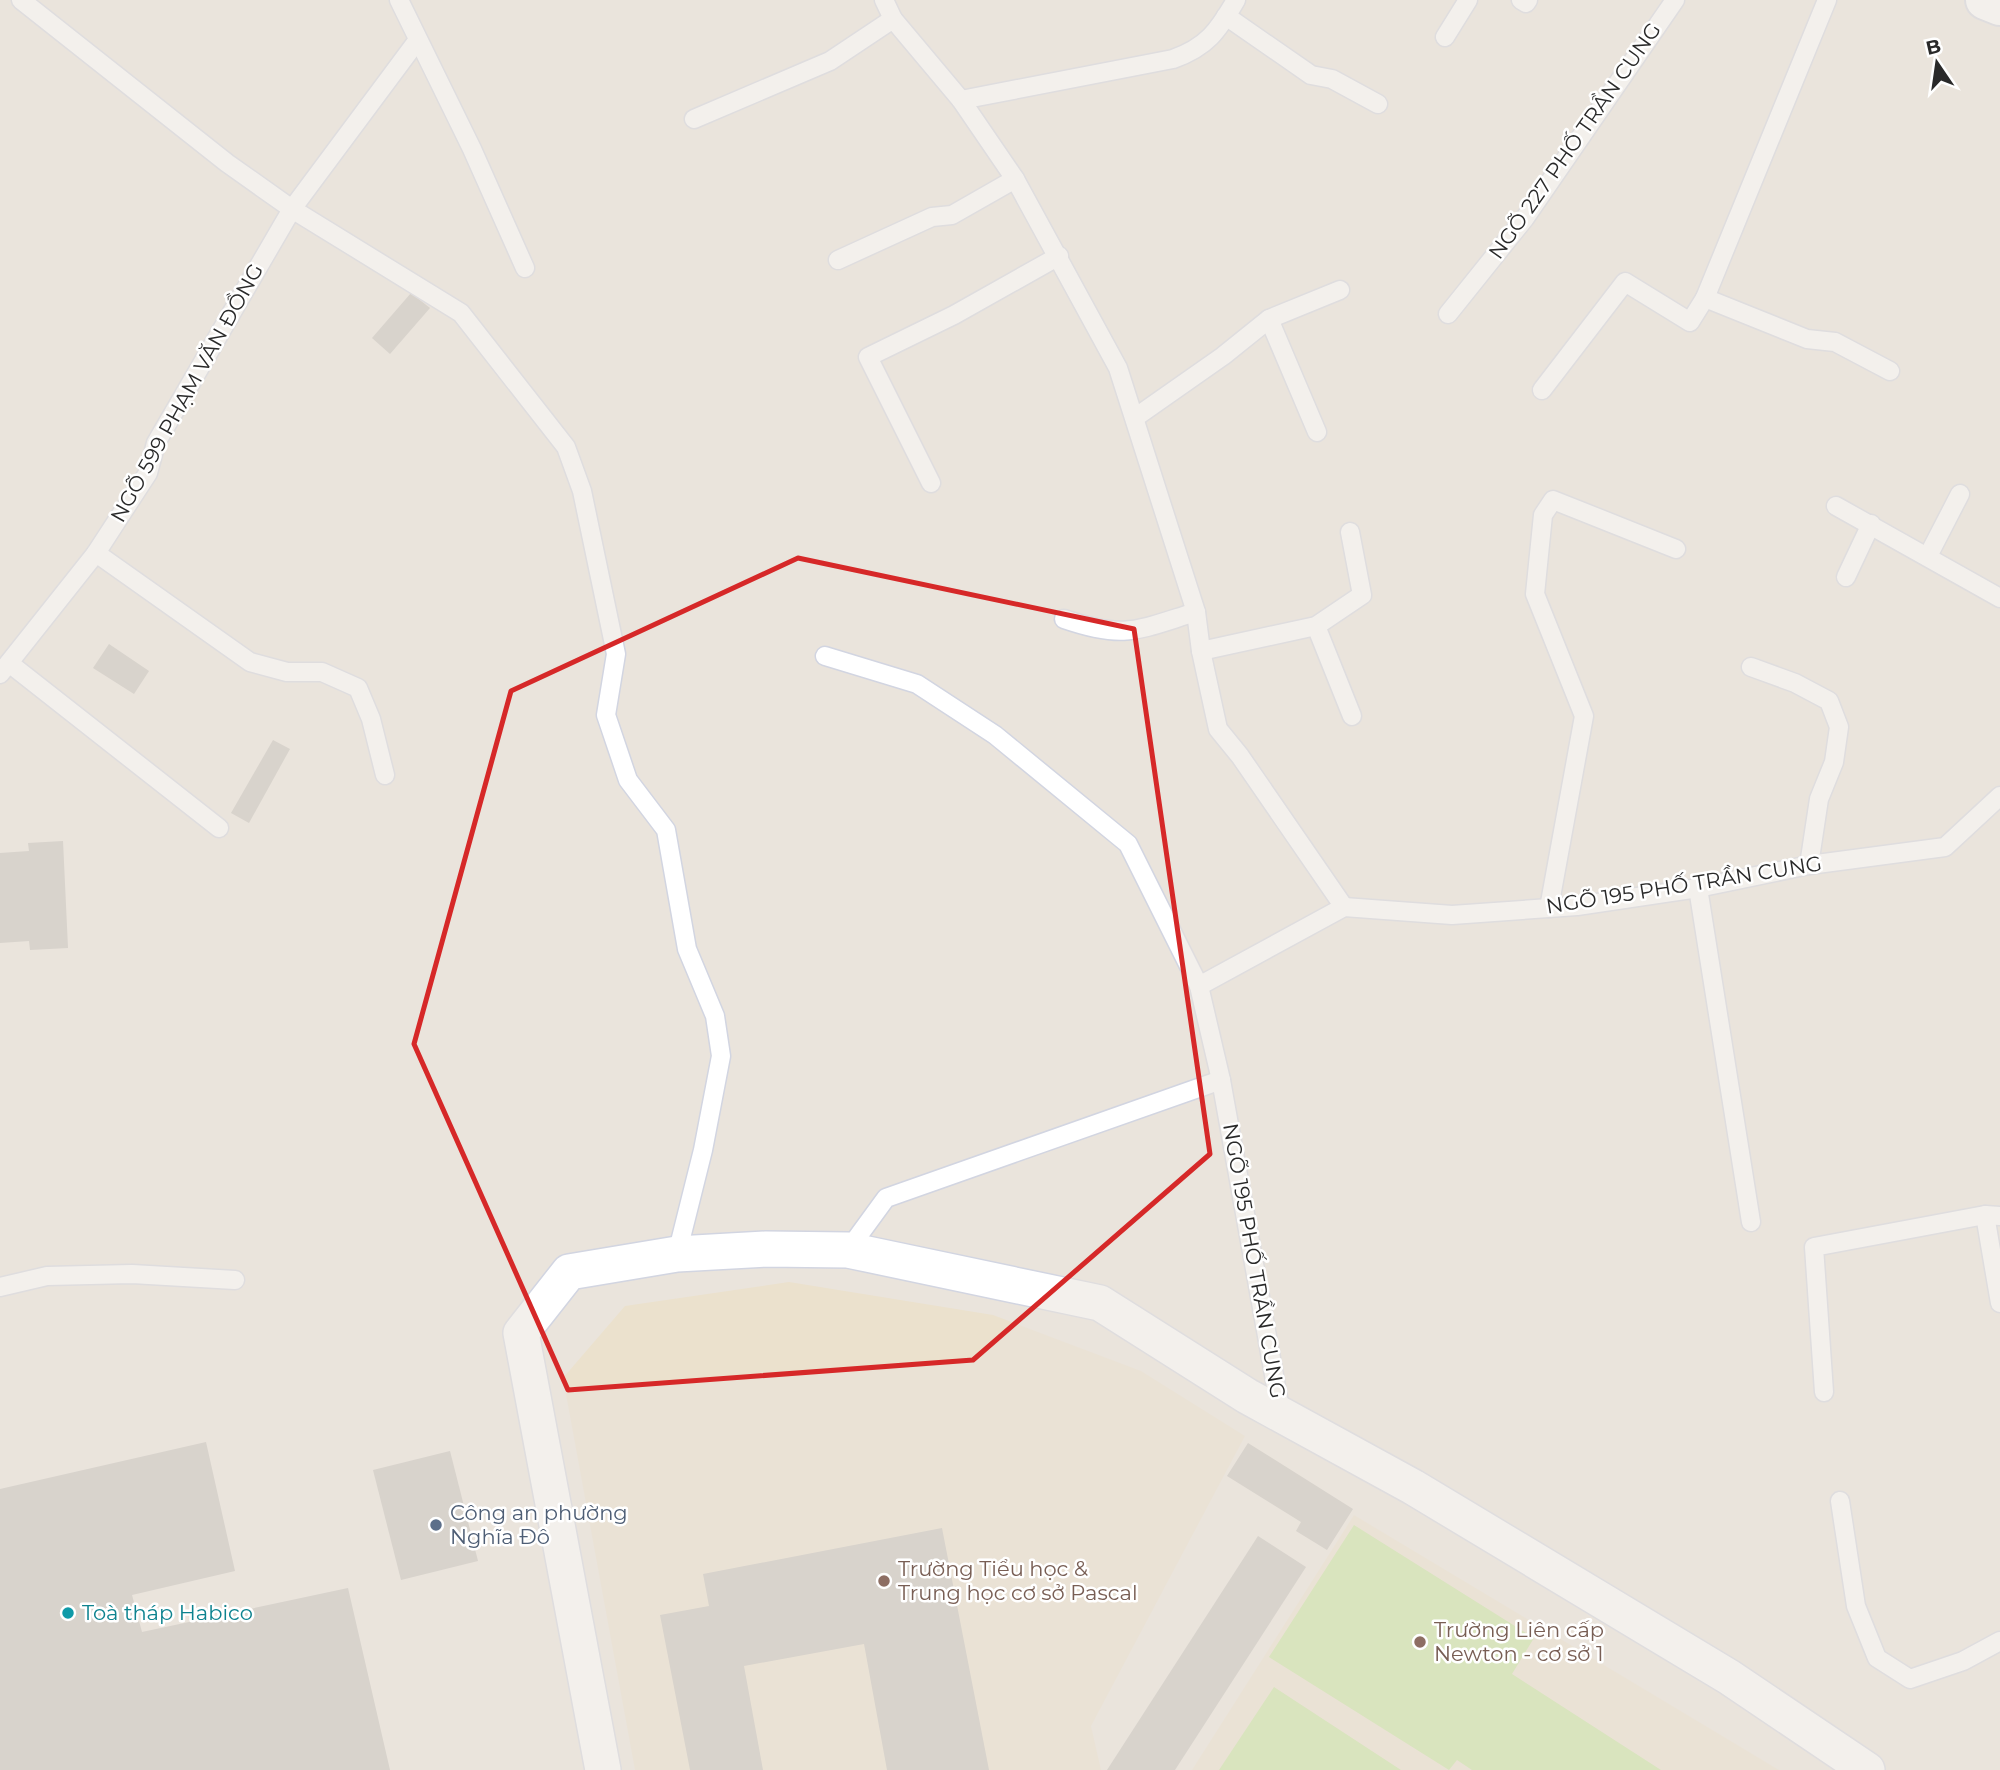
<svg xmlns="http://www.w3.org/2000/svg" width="2000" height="1770" viewBox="0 0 2000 1770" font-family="Montserrat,sans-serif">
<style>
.education{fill:#ebe1cd}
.pitch{fill:#c5e499}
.building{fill:#c3beb8}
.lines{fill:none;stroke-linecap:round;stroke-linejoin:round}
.lane-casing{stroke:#d2d5e1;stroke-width:21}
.street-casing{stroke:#d2d5e1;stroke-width:38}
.secondary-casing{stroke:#d2d5e1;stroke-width:42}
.lane{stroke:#fff;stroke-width:18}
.street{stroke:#fff;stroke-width:35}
.secondary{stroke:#fff;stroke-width:38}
.marked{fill:none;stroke:#d62828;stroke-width:5;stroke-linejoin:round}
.service-dot{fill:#5c6f8a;stroke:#fff;stroke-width:2.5}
.education-dot{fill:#8d6e63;stroke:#fff;stroke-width:2.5}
.culture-dot{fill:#0f9aa8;stroke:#fff;stroke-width:2.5}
.labels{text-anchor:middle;stroke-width:5;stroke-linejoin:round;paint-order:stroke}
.street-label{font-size:21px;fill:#292929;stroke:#fff}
.service-label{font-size:21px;fill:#4e5e75;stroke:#fff;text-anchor:start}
.education-label{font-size:21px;fill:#785e54;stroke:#fff;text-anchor:start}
.culture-label{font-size:21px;fill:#0d838f;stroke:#fff;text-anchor:start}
</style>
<rect width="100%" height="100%" fill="#eae4dc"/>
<!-- education -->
<g class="education">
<polygon points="789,1282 993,1315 1141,1371 1245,1436 1091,1726 1101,1770 635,1770 563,1378 625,1306"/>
<polygon points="1354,1515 1779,1770 1192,1770"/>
</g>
<!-- pitch -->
<g class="pitch">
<polygon points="1354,1525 1534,1638 1512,1674 1661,1770 1472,1770 1457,1760 1449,1770 1269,1657"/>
<polygon points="1274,1687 1401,1770 1219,1770"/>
</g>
<!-- building -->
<g class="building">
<polygon points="411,293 430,308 390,354 372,338"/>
<polygon points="109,644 149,671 134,694 93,668"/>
<polygon points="273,740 290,749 249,823 231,813"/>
<polygon points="63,841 68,948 30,950 29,941 0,943 0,853 29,851 28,843"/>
<polygon points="206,1442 235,1571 132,1595 142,1632 348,1588 390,1770 0,1770 0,1489"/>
<polygon points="1248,1443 1353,1509 1327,1550 1296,1531 1301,1522 1227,1476"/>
<polygon points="450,1451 478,1561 401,1580 373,1470"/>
<polygon points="942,1528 989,1770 887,1770 864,1644 744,1666 763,1770 690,1770 660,1615 709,1606 703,1574"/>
<polygon points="1258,1536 1306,1567 1175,1770 1107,1770"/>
</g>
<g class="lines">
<defs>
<g id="lane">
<polyline points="21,0 227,163 292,209 461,313 566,447 582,491 616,654 606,715 628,780 666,830 687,949 715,1016 721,1056 703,1150 677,1254"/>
<polyline points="399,0 472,149 525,268"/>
<polyline points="884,0 893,19 961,100 1015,179 1118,368 1196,612 1201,651 1218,729 1240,756 1344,907"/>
<polyline points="1521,0 1526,3 1528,0"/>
<polyline points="1827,0 1705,298 1807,339 1835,342 1890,371"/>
<polyline points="1226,16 1311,75 1332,79 1378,104"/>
<polyline points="1445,37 1468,0"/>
<path d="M961,100L1173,59C1207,47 1218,31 1236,0"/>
<polyline points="694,119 830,61 893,19"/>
<polyline points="838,260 932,217 952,215 1015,179"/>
<polyline points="1448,314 1525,218 1675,0"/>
<polyline points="1269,319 1317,432"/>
<polyline points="1542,390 1625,282 1690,322 1705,298"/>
<polyline points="1136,417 1223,356 1269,319 1340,290"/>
<polyline points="931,483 868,357 954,315 1059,256"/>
<polyline points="1836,506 2000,598"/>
<polyline points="96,553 250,662 287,672 322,672 358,688 371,719 385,775"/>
<polyline points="1928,556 1960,494"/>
<polyline points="1846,577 1871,524"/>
<path d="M1064,619C1125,640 1137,630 1196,612"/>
<polyline points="1316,626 1352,716"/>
<polyline points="1201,651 1316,626 1362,595 1350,532"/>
<polyline points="825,656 917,684 995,735 1128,844 1199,986 1221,1080 1281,1414"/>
<polyline points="9,663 219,828"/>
<polyline points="1751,667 1795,683 1829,701 1839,727 1834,762 1819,799 1809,865"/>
<polyline points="0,674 96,553 148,473 156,443 292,209 417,41"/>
<polyline points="1698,888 1751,1222"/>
<polyline points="1549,908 1584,716 1535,594 1543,515 1553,500 1676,549"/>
<polyline points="1199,986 1344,907 1452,915 1577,906 1698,888 1809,865 1945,847 2000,796"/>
<polyline points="1985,1215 2000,1303"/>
<polyline points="848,1250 886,1198 1221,1080"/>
<polyline points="0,1287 47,1276 132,1274 235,1280"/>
<polyline points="1824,1392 1814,1247 1985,1215 2000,1216"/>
<polyline points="1840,1501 1856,1606 1877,1658 1910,1679 1963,1661 2000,1641"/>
</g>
<polyline id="street" points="603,1770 521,1333 569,1272 677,1254 766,1249 848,1250 1100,1303 1247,1396 1413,1487 1729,1677 1867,1770"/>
<polyline id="secondary" points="1985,0 2000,6"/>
</defs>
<!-- lane casing -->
<use href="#lane" class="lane-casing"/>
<!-- street casing -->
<use href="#street" class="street-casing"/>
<!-- secondary casing -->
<use href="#secondary" class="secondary-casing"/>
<!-- lane -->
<use href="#lane" class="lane"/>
<!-- street -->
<use href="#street" class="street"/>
<!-- secondary -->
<use href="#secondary" class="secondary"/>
</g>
<!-- marked area -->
<path d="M0 0H2000V1770H0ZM798,558L1134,629L1210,1154L973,1360L568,1390L414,1044L511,691Z" fill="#eae4dc" fill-opacity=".55" fill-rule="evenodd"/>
<path class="marked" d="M798,558L1134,629L1210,1154L973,1360L568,1390L414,1044L511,691Z"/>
<!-- markers -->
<circle class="service-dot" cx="436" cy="1525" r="7"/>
<g class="education-dot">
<circle cx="884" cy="1581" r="7"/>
<circle cx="1420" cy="1642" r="7"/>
</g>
<circle class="culture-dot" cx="68" cy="1613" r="7"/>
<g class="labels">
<!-- street labels -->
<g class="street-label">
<text transform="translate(1575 141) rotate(-55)" y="7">NGÕ 227 PHỐ TRẦN CUNG</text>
<text transform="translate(187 393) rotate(-61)" y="7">NGÕ 599 PHẠM VĂN ĐỒNG</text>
<text transform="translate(1684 885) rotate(-9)" y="7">NGÕ 195 PHỐ TRẦN CUNG</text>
<text transform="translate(1254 1261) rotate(80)" y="7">NGÕ 195 PHỐ TRẦN CUNG</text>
</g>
<!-- service labels -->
<g class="service-label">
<text x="450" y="1520">Công an phường<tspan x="450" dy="24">Nghĩa Đô</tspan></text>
</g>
<!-- education labels -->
<g class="education-label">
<text x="898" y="1576">Trường Tiểu học &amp;<tspan x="898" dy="24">Trung học cơ sở Pascal</tspan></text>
<text x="1434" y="1637">Trường Liên cấp<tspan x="1434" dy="24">Newton - cơ sở 1</tspan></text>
</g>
<!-- culture labels -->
<g class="culture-label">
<text x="82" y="1620">Toà tháp Habico</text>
</g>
</g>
<!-- north arrow -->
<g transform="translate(1937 63) rotate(347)" stroke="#ffffff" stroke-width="5" paint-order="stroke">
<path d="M0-5L12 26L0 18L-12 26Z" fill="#292929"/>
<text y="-10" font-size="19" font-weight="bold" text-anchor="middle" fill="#292929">B</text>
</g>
</svg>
